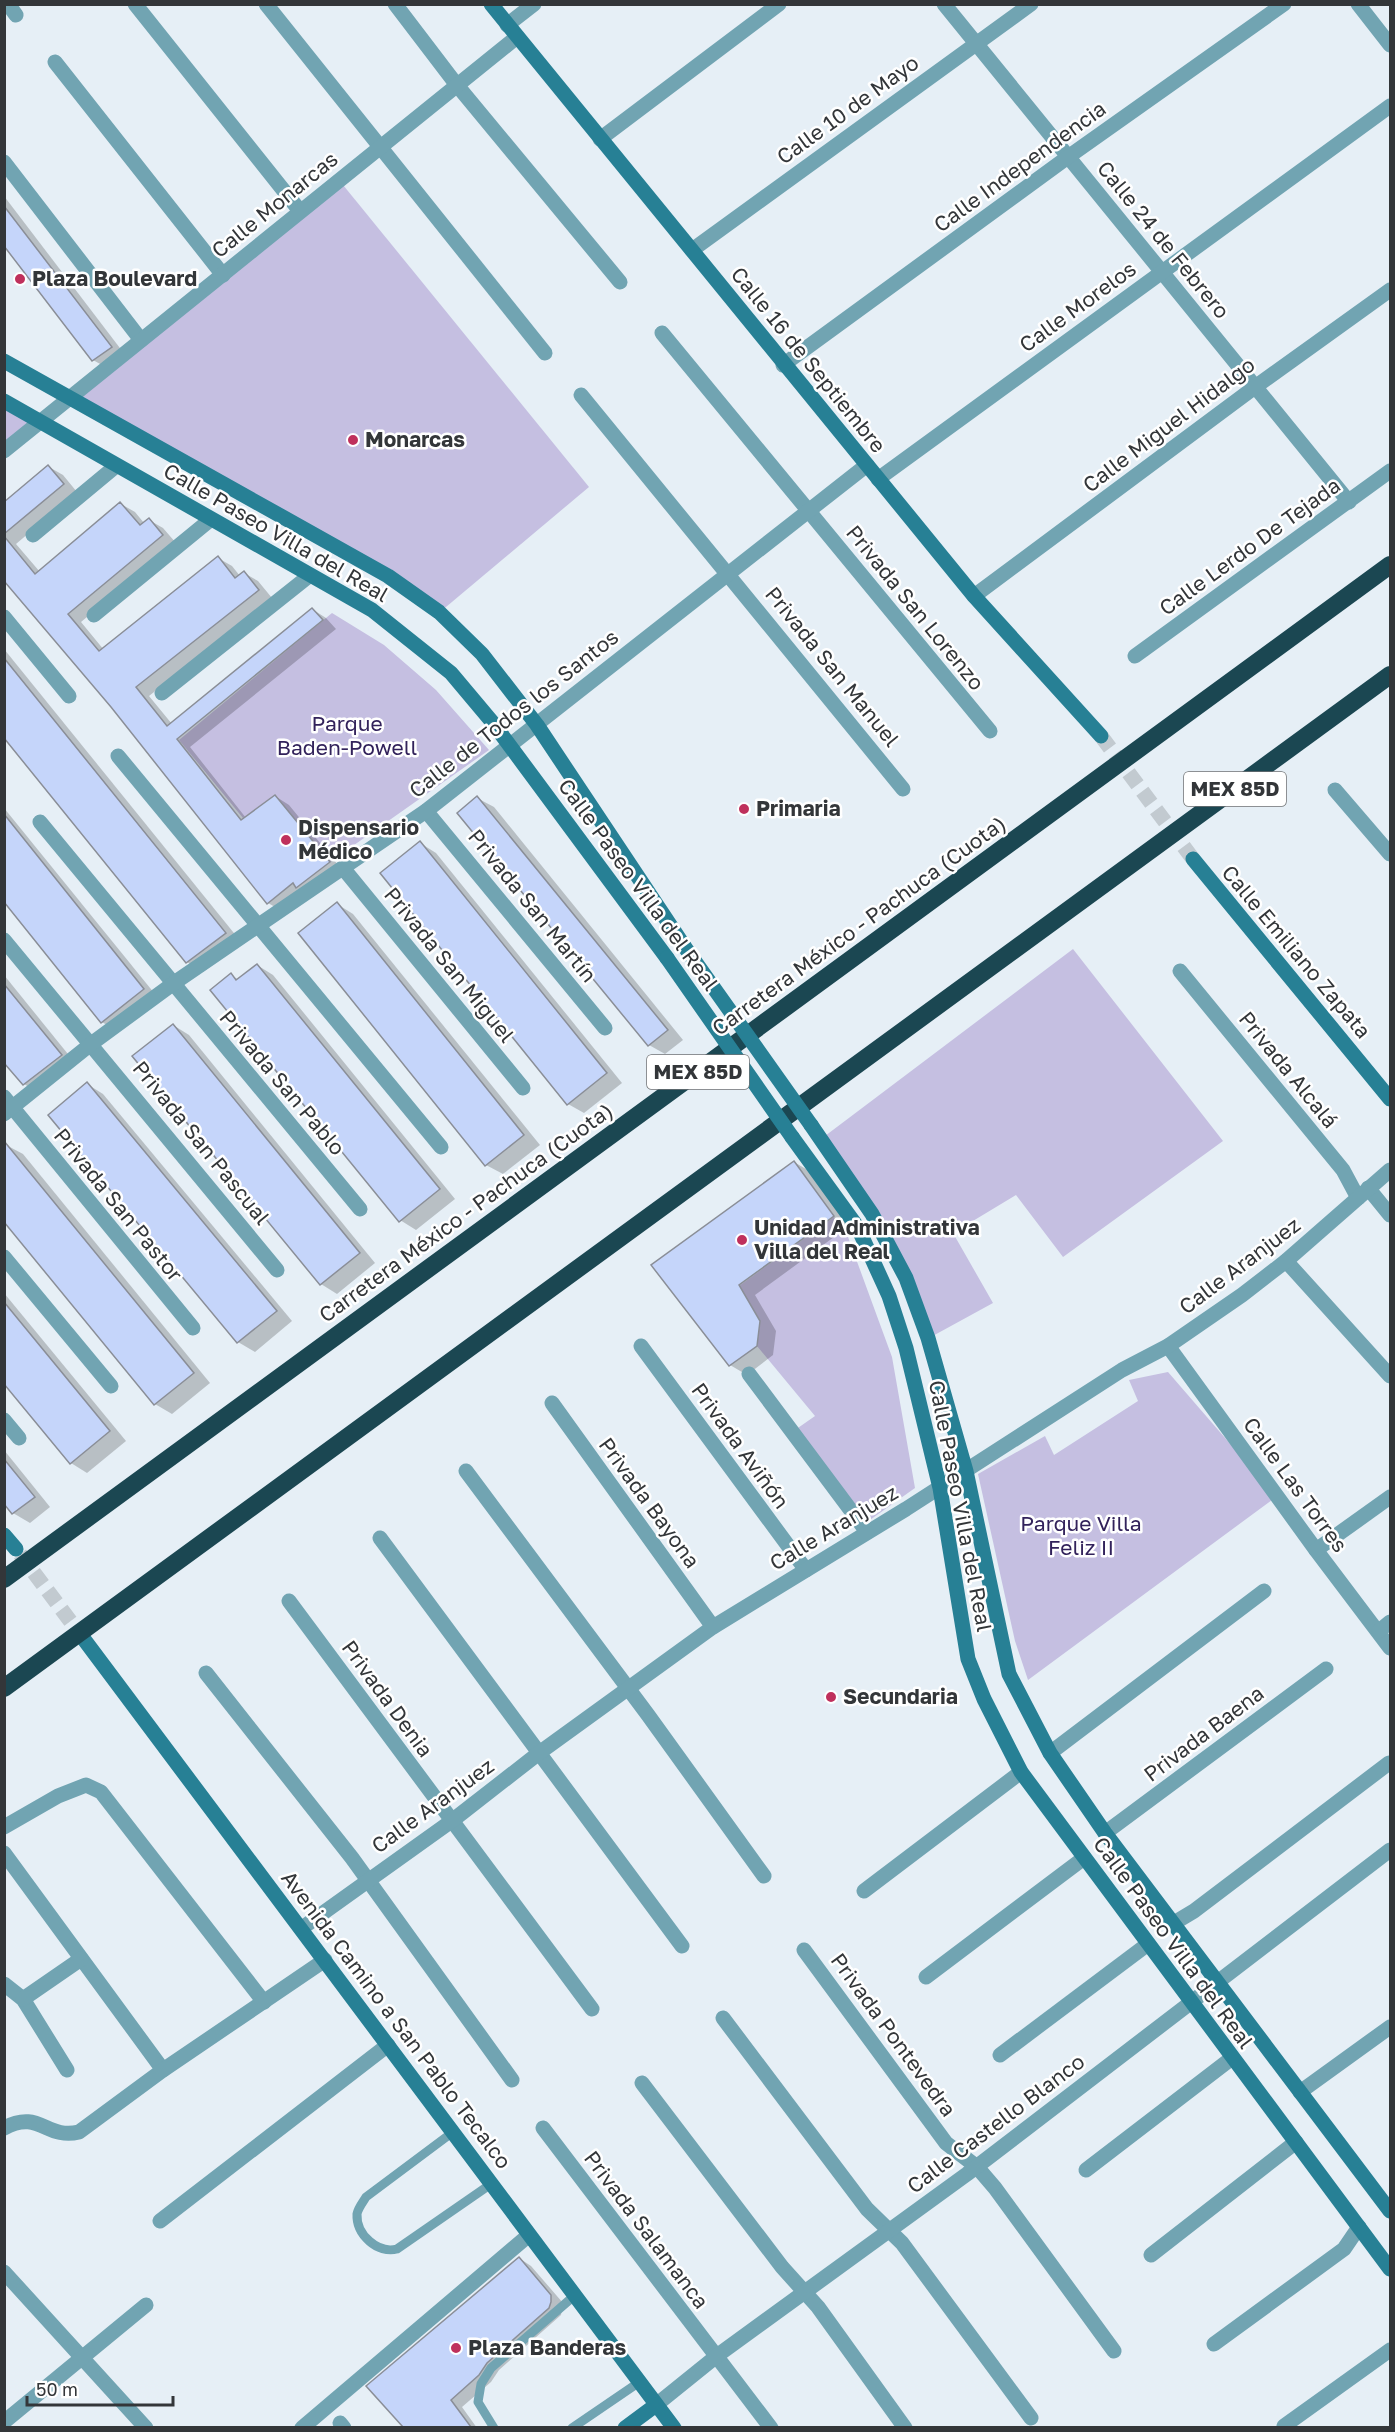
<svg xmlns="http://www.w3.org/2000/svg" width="1395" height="2432" viewBox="0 0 1395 2432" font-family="'Golos Text',sans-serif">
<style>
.green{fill:#c5bfe1}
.shadow{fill:#0003}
.building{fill:#c5d5fa;stroke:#8a8e97;stroke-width:1.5}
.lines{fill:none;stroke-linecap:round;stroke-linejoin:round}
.secondary-tunnel{stroke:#c2cad0;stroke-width:15;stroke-dasharray:15 8;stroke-linecap:butt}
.lane{stroke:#71a4b2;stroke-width:9}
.street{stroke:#71a4b2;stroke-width:15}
.secondary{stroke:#278095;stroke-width:15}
.highway{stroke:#1b4752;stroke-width:18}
.secondary-bridge{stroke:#278095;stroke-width:15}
.poi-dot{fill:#bf305c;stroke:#fff;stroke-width:2}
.labels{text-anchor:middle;stroke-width:5;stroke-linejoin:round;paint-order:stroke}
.shield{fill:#fff;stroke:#707274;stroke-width:1.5}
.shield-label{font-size:20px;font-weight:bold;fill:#333639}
.street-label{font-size:21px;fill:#333639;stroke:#fff}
.poi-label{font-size:21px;font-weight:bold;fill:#333639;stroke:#fff;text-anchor:start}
.park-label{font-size:21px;fill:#32225b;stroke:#fff}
</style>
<rect width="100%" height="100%" fill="#e6eff6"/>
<!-- green -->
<g class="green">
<polygon points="339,180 589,487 440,612 74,394"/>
<polygon points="4,402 37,421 4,449"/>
<polygon points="332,613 384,645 436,690 489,750 330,862 275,795 243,818 179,740"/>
<polygon points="1073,949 1223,1141 1063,1257 1016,1195 953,1233 993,1303 929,1338 907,1278 821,1139"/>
<polygon points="834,1217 848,1237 892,1357 915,1488 860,1527 795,1430 815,1416 757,1346 760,1320 739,1286"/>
<polygon points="1168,1372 1276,1497 1028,1680 1015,1641 978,1474 1045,1436 1054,1455 1138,1401 1129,1380"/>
</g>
<!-- shadow -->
<g class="shadow">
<polygon points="4,196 126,356 109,369 93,360 4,244"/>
<polygon points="49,467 63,475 77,492 16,544 40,572 121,504 135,512 144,523 149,520 163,528 176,543 81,622 104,650 218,558 232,566 240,576 244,573 258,581 272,598 149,696 172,724 312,609 326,618 336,629 190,747 246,818 275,796 289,805 343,871 282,911 268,903 112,706 4,577 4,505"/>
<polygon points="4,649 242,943 203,972 187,962 4,736"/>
<polygon points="477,798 494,807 683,1040 665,1054 649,1045"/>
<polygon points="4,808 159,999 118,1032 102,1022 4,902"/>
<polygon points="420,843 436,853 622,1083 584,1113 568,1104"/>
<polygon points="337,904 353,914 540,1145 503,1174 486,1165"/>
<polygon points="257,965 273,975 455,1199 416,1230 400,1220 231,975 239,980"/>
<polygon points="4,975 76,1064 39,1093 24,1084 4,1060"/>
<polygon points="173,1025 189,1035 375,1263 337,1294 321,1284"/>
<polygon points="87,1084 103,1094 292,1321 255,1352 238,1342 50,1115"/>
<polygon points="6,1145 23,1154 210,1383 172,1414 155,1404 4,1220"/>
<polygon points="794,1162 811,1172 849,1226 755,1295 776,1331 773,1355 747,1375 730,1365 653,1265"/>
<polygon points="4,1293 126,1441 87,1473 71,1463 4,1382"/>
<polygon points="4,1450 50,1507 30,1523 13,1513 4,1502"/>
<polygon points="519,2258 531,2266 563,2303 561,2315 499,2370 491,2382 462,2407 477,2428 405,2428 369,2386"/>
</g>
<!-- building -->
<g class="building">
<polygon points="4,206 112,347 92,361 4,246"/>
<polygon points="48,465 64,484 4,534 4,502"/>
<polygon points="120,502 140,525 149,518 163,535 68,614 99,651 218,556 235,578 244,571 259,590 136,687 167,726 312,608 323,620 177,739 241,820 275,795 330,862 296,888 293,883 267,904 111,707 4,581 4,536 35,574"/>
<polygon points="4,658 226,933 186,963 4,738"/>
<polygon points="477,796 668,1030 648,1046 457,813"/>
<polygon points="4,814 144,989 101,1023 4,902"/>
<polygon points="420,841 607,1073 567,1105 380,873"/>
<polygon points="337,902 524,1135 485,1166 298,933"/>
<polygon points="257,964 440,1189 399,1222 210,990 231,973 236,980"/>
<polygon points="4,984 62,1055 23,1085 4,1063"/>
<polygon points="173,1024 360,1253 320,1285 132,1056"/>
<polygon points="87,1082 277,1311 237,1343 48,1115"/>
<polygon points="4,1141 194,1373 154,1405 4,1222"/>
<polygon points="794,1161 834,1216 739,1285 760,1321 757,1346 729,1366 651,1265"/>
<polygon points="4,1302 110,1431 70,1464 4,1384"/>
<polygon points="4,1459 35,1497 12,1514 4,1504"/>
<polygon points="519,2257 551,2295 551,2302 549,2308 487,2363 479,2375 451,2400 471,2427 403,2427 366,2386"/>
</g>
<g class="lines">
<!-- secondary-tunnel -->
<g class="secondary-tunnel">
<polyline points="1101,736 1193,859"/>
<polyline points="20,1554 83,1638"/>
</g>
<!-- lane -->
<g class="lane">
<path d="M453,2132L366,2197C363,2202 358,2208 357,2214C356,2235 378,2254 397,2249L491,2184"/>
<polyline points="494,2428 478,2402 481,2384 491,2368 574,2296"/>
<polyline points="572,2428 638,2383"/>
</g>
<!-- street -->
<g class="street">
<polyline points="8,4 16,15"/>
<polyline points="135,4 300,211"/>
<polyline points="266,4 545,353"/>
<polyline points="395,4 456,84 620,282"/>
<polyline points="944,4 1349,502"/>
<polyline points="1358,4 1390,45"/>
<polyline points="507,25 534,4"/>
<polyline points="55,62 223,275"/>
<polyline points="600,139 779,4"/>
<polyline points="4,162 141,340"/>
<polyline points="692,250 1031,4"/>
<polyline points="662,333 990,731"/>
<polyline points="783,365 1068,157 1284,4"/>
<polyline points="581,395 903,789"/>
<polyline points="4,451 517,37"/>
<polyline points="878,479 1390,106"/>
<polyline points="33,535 116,466"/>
<polyline points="974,596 1255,387 1390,290"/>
<polyline points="94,615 210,520"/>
<polyline points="4,617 69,696"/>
<polyline points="1135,656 1390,471"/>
<polyline points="162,693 309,576"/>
<polyline points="118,756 441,1147"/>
<polyline points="1335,790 1390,854"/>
<polyline points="426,811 605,1028"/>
<polyline points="40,822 360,1209"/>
<polyline points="343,868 523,1088"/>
<polyline points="4,940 277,1270"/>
<polyline points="1180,971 1343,1170 1358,1198"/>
<polyline points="4,1097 193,1328"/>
<polyline points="4,1114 91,1044 174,983 426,811 867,465"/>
<polyline points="1368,1188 1390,1215"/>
<polyline points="4,1257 111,1386"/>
<polyline points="1286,1261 1390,1376"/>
<polyline points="641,1346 806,1570"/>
<polyline points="1168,1346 1316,1550 1390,1648"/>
<polyline points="749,1374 867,1532"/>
<polyline points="552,1403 713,1627"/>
<polyline points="4,1420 19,1438"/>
<polyline points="466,1471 648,1715 764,1876"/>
<polyline points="380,1538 682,1946"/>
<polyline points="1316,1550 1390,1497"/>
<polyline points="289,1601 592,2009"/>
<polyline points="1379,1631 1390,1622"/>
<polyline points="206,1673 352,1858 512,2080"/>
<polyline points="1050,1753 1264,1591"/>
<polyline points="4,1827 58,1796 86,1785 101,1792 264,2002"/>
<polyline points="1105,1833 1326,1669"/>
<polyline points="4,1853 163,2070"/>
<polyline points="864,1891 1021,1772"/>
<polyline points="1174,1923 1194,1911 1389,1763"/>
<polyline points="302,1928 453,1820 539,1753 713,1627 906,1509 1122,1370 1168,1346 1242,1295 1286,1261 1390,1170"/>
<polyline points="804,1950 946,2143 977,2167 995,2188 1114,2351"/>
<polyline points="926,1977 1084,1858"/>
<polyline points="4,1984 23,1999 67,2070"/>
<polyline points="23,1999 81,1959"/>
<polyline points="723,2018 867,2209 902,2243 1031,2418"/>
<polyline points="1000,2055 1148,1944"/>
<polyline points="642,2083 782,2267 818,2307 905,2428"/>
<polyline points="1300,2092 1390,2027"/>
<path d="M4,2128C40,2109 46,2140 79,2132L163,2070L325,1960"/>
<polyline points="543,2128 771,2428"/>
<polyline points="1086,2170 1232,2058"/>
<polyline points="160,2221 388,2045"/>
<polyline points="1151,2255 1296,2142"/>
<polyline points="4,2272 146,2428"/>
<polyline points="1214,2344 1344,2249 1359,2227"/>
<polyline points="656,2405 718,2355 967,2174 1390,1850"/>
<polyline points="4,2422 146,2305"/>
<polyline points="340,2423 344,2428"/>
<polyline points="1284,2426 1390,2350"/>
<polyline points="302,2428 529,2235"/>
</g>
<!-- secondary -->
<g class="secondary">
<polyline points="491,4 974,596 1101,736"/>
<polyline points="4,361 388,576 439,612 482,654 537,725 684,946"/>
<polyline points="4,401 372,610 451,673 493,723 667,958"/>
<polyline points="1193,859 1390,1099"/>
<polyline points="811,1125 872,1214 906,1278 928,1338 966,1471 1009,1674 1050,1753 1105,1833 1390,2211"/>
<polyline points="792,1137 858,1228 889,1296 906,1348 940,1488 968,1659 984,1699 1021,1772 1390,2269"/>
<polyline points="4,1535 16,1549"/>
<polyline points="83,1638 674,2428"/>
<polyline points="625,2428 656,2405"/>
</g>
<!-- highway -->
<g class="highway">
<polyline points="4,1579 1390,565"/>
<polyline points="4,1688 1390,675"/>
</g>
<!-- secondary-bridge -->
<g class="secondary-bridge">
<polyline points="684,946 811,1125"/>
<polyline points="667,958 792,1137"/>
</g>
</g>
<!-- markers -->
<g class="poi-dot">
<circle cx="20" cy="279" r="6"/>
<circle cx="353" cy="440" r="6"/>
<circle cx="744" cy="809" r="6"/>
<circle cx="286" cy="840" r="6"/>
<circle cx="742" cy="1240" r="6"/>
<circle cx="831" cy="1697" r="6"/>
<circle cx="456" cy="2348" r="6"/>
</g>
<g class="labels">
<!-- shield labels -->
<g class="shield">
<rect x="1184" y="772" width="102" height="34" rx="4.5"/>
<rect x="647" y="1055" width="102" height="34" rx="4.5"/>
</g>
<g class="shield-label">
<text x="1235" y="796">MEX 85D</text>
<text x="698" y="1079">MEX 85D</text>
</g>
<!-- street labels -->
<g class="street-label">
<text transform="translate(848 110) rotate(-36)" y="7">Calle 10 de Mayo</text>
<text transform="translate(1020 167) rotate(-36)" y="7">Calle Independencia</text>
<text transform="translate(275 205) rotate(-39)" y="7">Calle Monarcas</text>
<text transform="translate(1163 240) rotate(51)" y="7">Calle 24 de Febrero</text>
<text transform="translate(1078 307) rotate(-36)" y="7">Calle Morelos</text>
<text transform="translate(808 360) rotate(51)" y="7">Calle 16 de Septiembre</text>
<text transform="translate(1169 425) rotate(-37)" y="7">Calle Miguel Hidalgo</text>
<text transform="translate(276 533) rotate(30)" y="7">Calle Paseo Villa del Real</text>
<text transform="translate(1250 547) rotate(-36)" y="7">Calle Lerdo De Tejada</text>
<text transform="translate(915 608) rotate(51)" y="7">Privada San Lorenzo</text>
<text transform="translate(832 667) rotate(51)" y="7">Privada San Manuel</text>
<text transform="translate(514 714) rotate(-38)" y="7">Calle de Todos los Santos</text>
<text transform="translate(638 885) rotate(54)" y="7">Calle Paseo Villa del Real</text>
<text transform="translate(532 906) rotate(51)" y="7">Privada San Martín</text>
<text transform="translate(859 926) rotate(-36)" y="7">Carretera México - Pachuca (Cuota)</text>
<text transform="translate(1296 952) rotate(50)" y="7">Calle Emiliano Zapata</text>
<text transform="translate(449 965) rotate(51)" y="7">Privada San Miguel</text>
<text transform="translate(1288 1070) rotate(51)" y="7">Privada Alcalá</text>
<text transform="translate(282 1083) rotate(50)" y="7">Privada San Pablo</text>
<text transform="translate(201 1143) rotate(51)" y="7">Privada San Pascual</text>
<text transform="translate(118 1205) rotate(51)" y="7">Privada San Pastor</text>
<text transform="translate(466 1213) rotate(-36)" y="7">Carretera México - Pachuca (Cuota)</text>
<text transform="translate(1240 1266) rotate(-37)" y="7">Calle Aranjuez</text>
<text transform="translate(740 1446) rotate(54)" y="7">Privada Aviñón</text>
<text transform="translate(1295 1485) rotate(54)" y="7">Calle Las Torres</text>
<text transform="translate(649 1503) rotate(54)" y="7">Privada Bayona</text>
<text transform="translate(960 1506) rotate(79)" y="7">Calle Paseo Villa del Real</text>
<text transform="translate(834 1528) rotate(-31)" y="7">Calle Aranjuez</text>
<text transform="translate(387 1699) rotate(54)" y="7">Privada Denia</text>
<text transform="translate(1204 1734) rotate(-37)" y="7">Privada Baena</text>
<text transform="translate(433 1806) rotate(-36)" y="7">Calle Aranjuez</text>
<text transform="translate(1173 1943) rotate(54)" y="7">Calle Paseo Villa del Real</text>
<text transform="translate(396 2020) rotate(53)" y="7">Avenida Camino a San Pablo Tecalco</text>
<text transform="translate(893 2035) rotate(54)" y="7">Privada Pontevedra</text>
<text transform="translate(996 2124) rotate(-37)" y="7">Calle Castello Blanco</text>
<text transform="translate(646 2230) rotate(53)" y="7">Privada Salamanca</text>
</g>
<!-- poi labels -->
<g class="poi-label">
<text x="32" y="286">Plaza Boulevard</text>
<text x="365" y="447">Monarcas</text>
<text x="756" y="816">Primaria</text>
<text x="298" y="835">Dispensario<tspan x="298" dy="24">Médico</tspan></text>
<text x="754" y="1235">Unidad Administrativa<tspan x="754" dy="24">Villa del Real</tspan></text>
<text x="843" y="1704">Secundaria</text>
<text x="468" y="2355">Plaza Banderas</text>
</g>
<!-- park labels -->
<g class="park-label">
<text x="347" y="731">Parque<tspan x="347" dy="24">Baden-Powell</tspan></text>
<text x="1081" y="1531">Parque Villa<tspan x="1081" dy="24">Feliz II</tspan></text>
</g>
</g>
<!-- border -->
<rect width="1395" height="2432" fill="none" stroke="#333639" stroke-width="12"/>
<!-- scale -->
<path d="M27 2396v9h146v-9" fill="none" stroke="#333639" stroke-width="3"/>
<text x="36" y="2396" font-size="18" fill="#333639" stroke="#ffffff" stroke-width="4.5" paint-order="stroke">50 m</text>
</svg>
